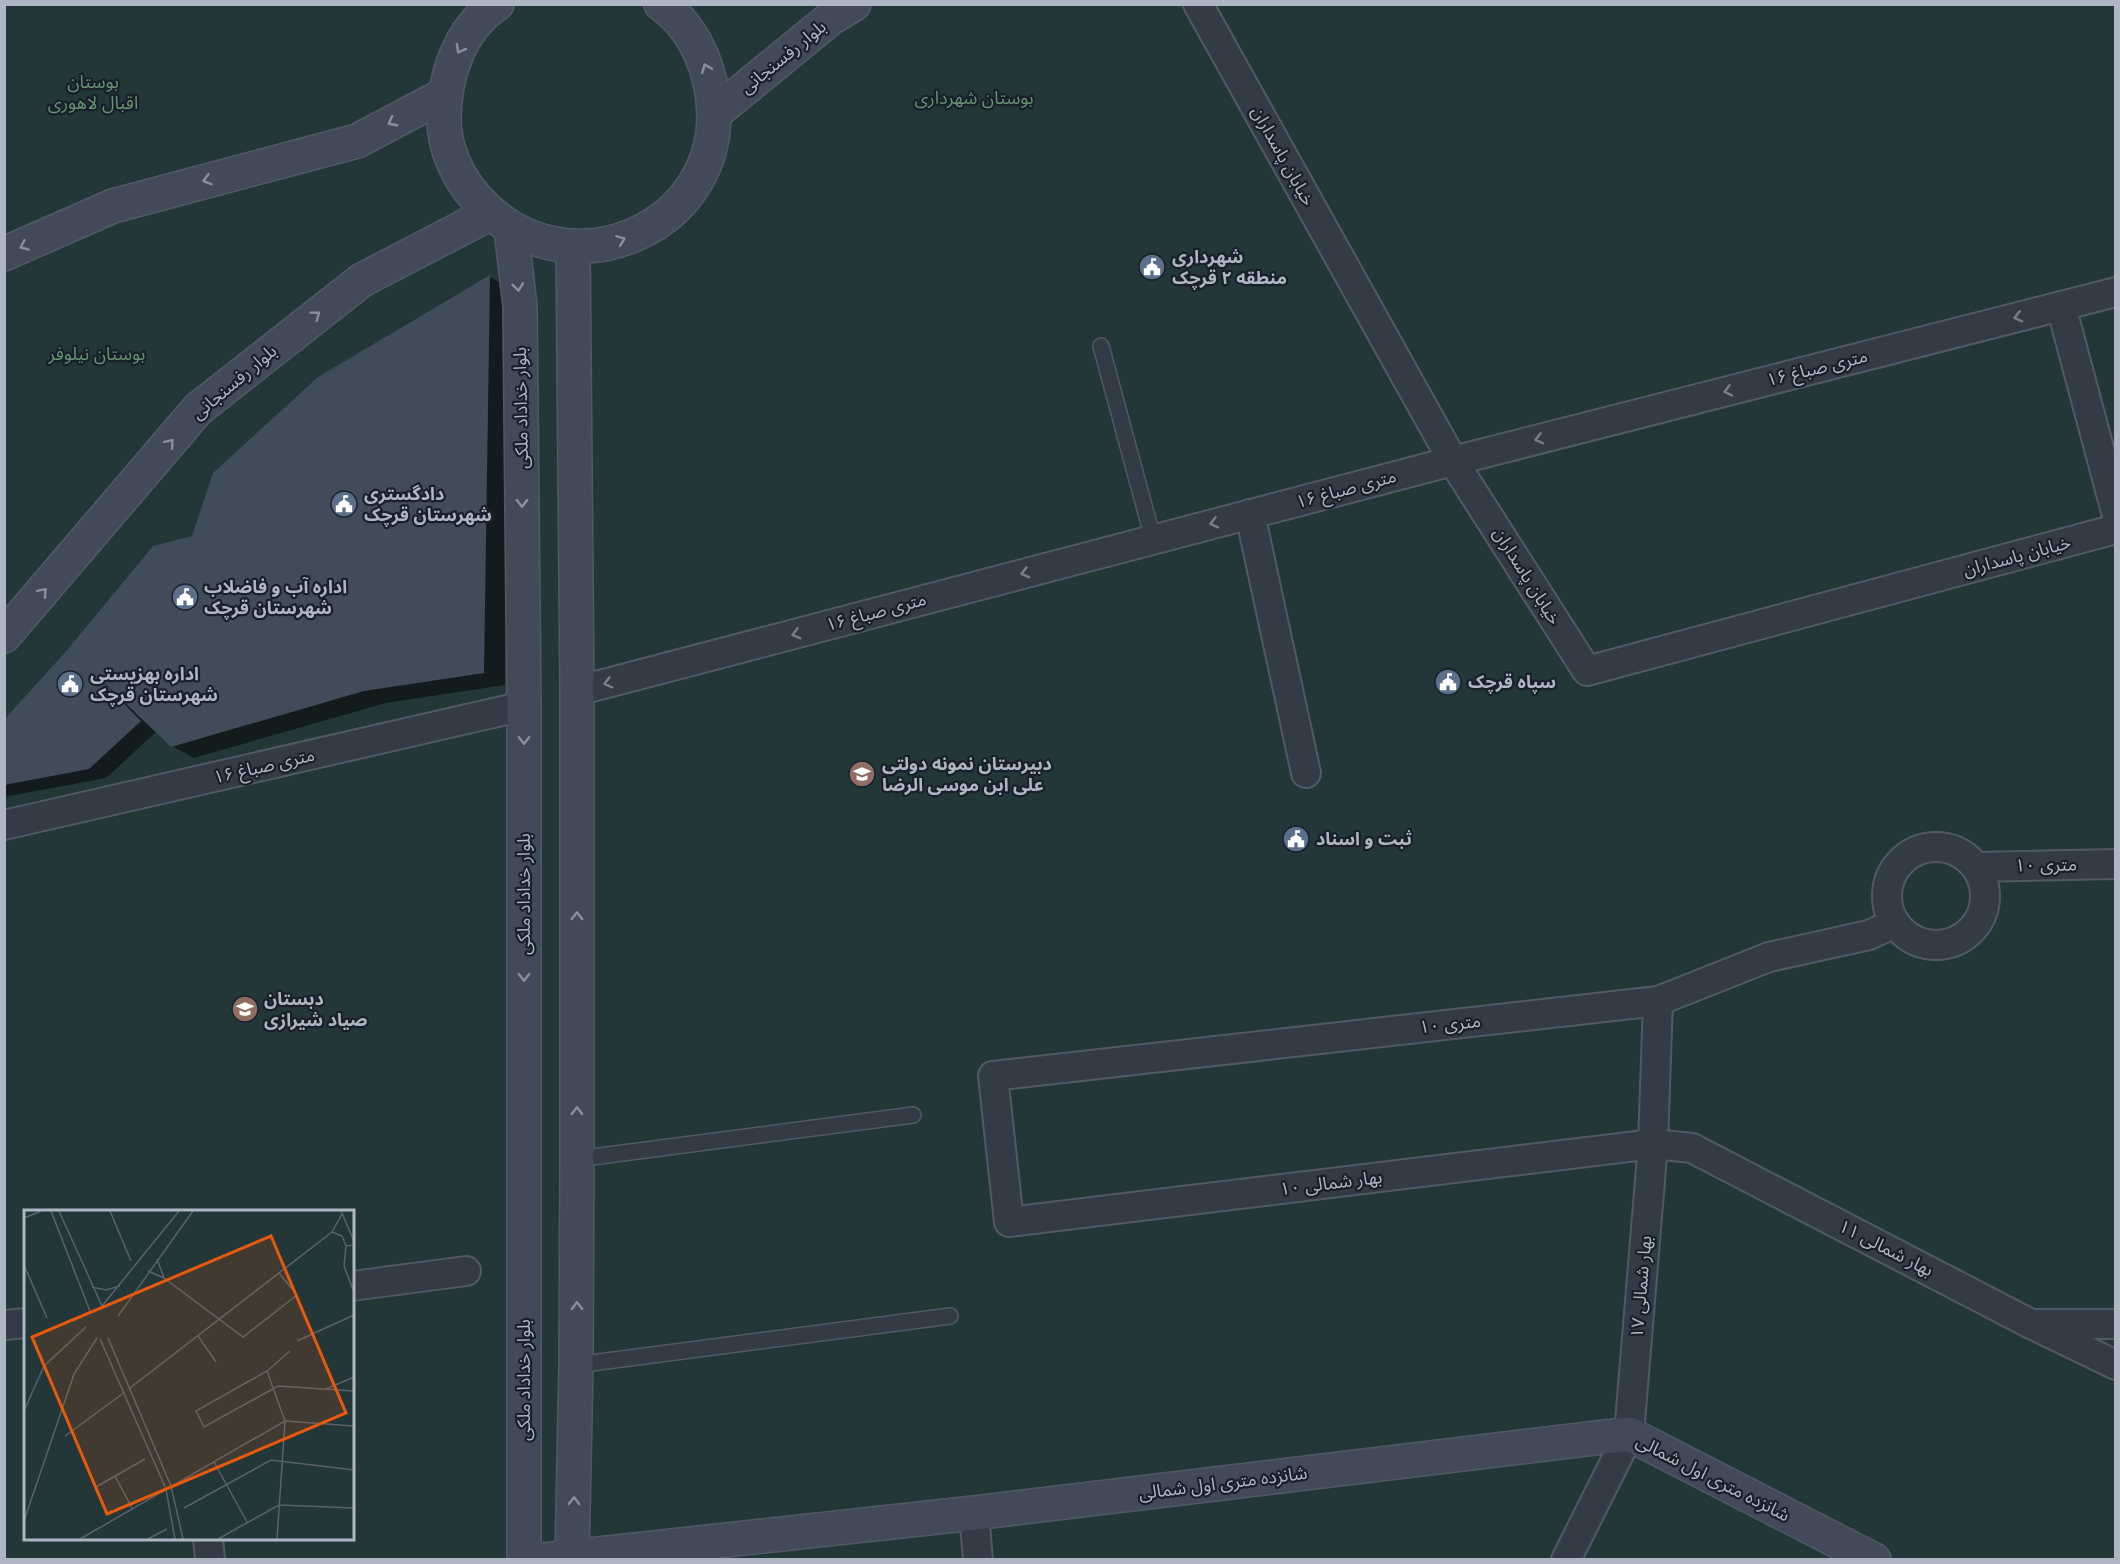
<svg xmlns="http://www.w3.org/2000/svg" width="2120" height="1564" viewBox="0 0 2120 1564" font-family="'Golos Text','Noto Sans Arabic',sans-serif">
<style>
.green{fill:#233638;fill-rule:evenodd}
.shadow{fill:#0007}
.building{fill:#414c5a}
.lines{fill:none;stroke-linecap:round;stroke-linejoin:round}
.lane-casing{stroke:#515964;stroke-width:18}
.street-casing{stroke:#515964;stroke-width:32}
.secondary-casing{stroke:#515964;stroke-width:36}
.lane{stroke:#333b46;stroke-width:15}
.street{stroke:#333b46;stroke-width:28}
.secondary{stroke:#424a59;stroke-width:33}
.oneway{stroke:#88909e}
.oneway2{stroke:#777f8b}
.labels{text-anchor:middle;stroke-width:4.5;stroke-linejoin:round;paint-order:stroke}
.street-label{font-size:18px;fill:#aeb6c3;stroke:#19202b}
.park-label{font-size:18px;fill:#669271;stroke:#19202b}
.poi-label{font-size:18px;font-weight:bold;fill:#aeb6c3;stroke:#19202b;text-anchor:start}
.inset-road{fill:none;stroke:#59616e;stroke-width:1.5}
.view{fill:#e8590c;fill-opacity:0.15;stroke:#e8590c;stroke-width:3}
.inset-edge{fill:none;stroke:#aeb6c3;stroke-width:3}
</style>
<rect width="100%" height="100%" fill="#202936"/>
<!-- green -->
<path class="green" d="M5,5H2115V1559L5,1560ZM26,1212H352V1538H26Z"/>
<!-- shadow -->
<polygon class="shadow" points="490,277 511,289 505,685 386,703 194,758 172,746 157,731 106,778 4,797 4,723 193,537 319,378"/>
<!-- building -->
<polygon class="building" points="490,275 484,673 364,691 171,747 97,676 141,721 89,769 4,785 4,720 68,649 153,546 192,536 213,473 318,377"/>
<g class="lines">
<defs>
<g id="lane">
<polyline points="1101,346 1153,539"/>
<polyline points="577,1159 913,1115"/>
<polyline points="576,1365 950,1316"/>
</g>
<g id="street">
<polyline points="1198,4 1453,461 1587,671 2116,529"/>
<polyline points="2061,306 2116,512"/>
<polyline points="1250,514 1306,773"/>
<polyline points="577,691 1453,461 2116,292"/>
<polyline points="4,825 524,706"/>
<circle cx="1936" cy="896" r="49"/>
<polyline points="1976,867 2116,864"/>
<polyline points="1895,923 1869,935 1769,957 1658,1001 993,1076 1009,1222 1653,1144 1692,1148 2031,1324 2116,1365"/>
<polyline points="352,1286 466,1271"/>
<polyline points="2037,1324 2116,1324"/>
<polyline points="4,1325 26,1323"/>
<polyline points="974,1513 978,1560"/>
<polyline points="208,1538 210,1560"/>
<polyline points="1566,1560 1629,1434 1653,1144 1658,1001"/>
</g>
<g id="secondary">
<path d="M497,4C459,29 444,77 444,120C444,148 458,178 476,198C565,300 733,228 712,93C707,59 690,24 661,4"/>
<polyline points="715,113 831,18 854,4"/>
<polyline points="511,229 520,306 524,706 524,1560"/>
<polyline points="4,254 113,206 357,141 444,95"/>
<polyline points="4,636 198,409 362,280 489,214"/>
<polyline points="543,1560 974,1513 1629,1434 1874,1560"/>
<polyline points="572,1560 576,1365 577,1159 577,691 573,247"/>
</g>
</defs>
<!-- lane casing -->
<use href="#lane" class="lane-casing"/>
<!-- street casing -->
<use href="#street" class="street-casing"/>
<!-- secondary casing -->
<use href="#secondary" class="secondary-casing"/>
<!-- lane -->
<use href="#lane" class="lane"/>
<!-- street -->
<use href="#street" class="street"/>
<!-- secondary -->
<use href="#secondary" class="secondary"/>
</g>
<!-- one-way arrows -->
<defs><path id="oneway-chevron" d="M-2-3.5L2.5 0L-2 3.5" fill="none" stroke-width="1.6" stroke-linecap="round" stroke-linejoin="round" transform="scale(1.5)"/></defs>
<g class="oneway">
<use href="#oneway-chevron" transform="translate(460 49) rotate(119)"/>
<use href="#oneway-chevron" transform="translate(706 68) rotate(-112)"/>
<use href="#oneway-chevron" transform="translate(392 122) rotate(152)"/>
<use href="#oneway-chevron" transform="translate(207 180) rotate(164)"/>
<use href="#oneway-chevron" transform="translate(621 240) rotate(-21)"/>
<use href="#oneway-chevron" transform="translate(24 246) rotate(156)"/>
<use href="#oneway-chevron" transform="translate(518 287) rotate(83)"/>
<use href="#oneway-chevron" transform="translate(316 315) rotate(-37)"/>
<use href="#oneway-chevron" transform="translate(170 443) rotate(-50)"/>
<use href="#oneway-chevron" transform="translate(522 503) rotate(89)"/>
<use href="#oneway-chevron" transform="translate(43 592) rotate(-49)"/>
<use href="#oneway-chevron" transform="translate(524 740) rotate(90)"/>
<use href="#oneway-chevron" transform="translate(577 916) rotate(-90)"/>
<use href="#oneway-chevron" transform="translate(524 977) rotate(90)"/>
<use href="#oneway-chevron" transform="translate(577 1111) rotate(-90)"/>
<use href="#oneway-chevron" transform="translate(577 1306) rotate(-90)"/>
<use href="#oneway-chevron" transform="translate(574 1501) rotate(-89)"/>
</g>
<g class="oneway2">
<use href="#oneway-chevron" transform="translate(2018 317) rotate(166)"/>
<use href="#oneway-chevron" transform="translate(1728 391) rotate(166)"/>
<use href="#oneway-chevron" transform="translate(1539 439) rotate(166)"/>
<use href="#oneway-chevron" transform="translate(1214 523) rotate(165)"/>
<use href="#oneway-chevron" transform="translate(1025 573) rotate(165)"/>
<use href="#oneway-chevron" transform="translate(796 634) rotate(165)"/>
<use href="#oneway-chevron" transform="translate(608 683) rotate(165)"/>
</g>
<!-- icons -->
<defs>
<symbol id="civic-disc" viewBox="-11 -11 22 22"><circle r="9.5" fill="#5c6f8a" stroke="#19202b"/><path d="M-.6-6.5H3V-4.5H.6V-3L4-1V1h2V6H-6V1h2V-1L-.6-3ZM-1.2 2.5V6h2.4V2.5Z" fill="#fff"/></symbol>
<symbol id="school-disc" viewBox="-11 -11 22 22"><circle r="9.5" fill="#8d6e63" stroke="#19202b"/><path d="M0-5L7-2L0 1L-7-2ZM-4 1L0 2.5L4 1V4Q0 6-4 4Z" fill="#fff"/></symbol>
</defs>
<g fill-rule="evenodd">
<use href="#civic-disc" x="1137" y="252" width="30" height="30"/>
<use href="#civic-disc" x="329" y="489" width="30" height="30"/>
<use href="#civic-disc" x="170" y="582" width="30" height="30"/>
<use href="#civic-disc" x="1433" y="667" width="30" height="30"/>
<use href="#civic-disc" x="55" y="669" width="30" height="30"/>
<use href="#school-disc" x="847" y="759" width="30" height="30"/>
<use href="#civic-disc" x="1281" y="824" width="30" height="30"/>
<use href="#school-disc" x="230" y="994" width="30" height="30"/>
</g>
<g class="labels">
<!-- street labels -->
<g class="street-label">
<text transform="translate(783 57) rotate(-39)" y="6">بلوار رفسنجانی</text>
<text transform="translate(1283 156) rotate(61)" y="6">خیابان پاسداران</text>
<text transform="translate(1817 368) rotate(-14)" y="6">۱۶ متری صباغ</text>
<text transform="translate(234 382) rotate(-40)" y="6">بلوار رفسنجانی</text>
<text transform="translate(521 408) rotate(-91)" y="6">بلوار خداداد ملکی</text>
<text transform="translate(1346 489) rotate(-15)" y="6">۱۶ متری صباغ</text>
<text transform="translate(2017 556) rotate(-15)" y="6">خیابان پاسداران</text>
<text transform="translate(1527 576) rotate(58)" y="6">خیابان پاسداران</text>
<text transform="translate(876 612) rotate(-15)" y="6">۱۶ متری صباغ</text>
<text transform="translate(264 766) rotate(-13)" y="6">۱۶ متری صباغ</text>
<text transform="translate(2046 865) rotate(-1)" y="6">۱۰ متری</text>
<text transform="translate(524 894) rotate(-90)" y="6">بلوار خداداد ملکی</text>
<text transform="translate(1450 1024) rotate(-6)" y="6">۱۰ متری</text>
<text transform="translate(1331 1183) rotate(-7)" y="6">بهار شمالی ۱۰</text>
<text transform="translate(1886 1248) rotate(27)" y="6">بهار شمالی ۱۱</text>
<text transform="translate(1641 1287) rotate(-85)" y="6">بهار شمالی ۱۷</text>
<text transform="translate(524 1380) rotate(-90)" y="6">بلوار خداداد ملکی</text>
<text transform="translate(1713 1478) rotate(27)" y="6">شانزده متری اول شمالی</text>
<text transform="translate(1223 1483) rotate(-7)" y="6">شانزده متری اول شمالی</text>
</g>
<!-- park labels -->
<g class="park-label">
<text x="93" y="88">بوستان<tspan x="93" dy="21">اقبال لاهوری</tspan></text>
<text x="974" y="104">بوستان شهرداری</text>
<text x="97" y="360">بوستان نیلوفر</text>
</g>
<!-- poi labels -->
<g class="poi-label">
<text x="1172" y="263">شهرداری<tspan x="1172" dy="21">منطقه ۲ قرچک</tspan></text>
<text x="364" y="500">دادگستری<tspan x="364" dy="21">شهرستان قرچک</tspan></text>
<text x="204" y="593">اداره آب و فاضلاب<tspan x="204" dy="21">شهرستان قرچک</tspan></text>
<text x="90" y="680">اداره بهزیستی<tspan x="90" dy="21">شهرستان قرچک</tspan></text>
<text x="1468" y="688">سپاه قرچک</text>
<text x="882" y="770">دبیرستان نمونه دولتی<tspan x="882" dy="21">علی ابن موسی الرضا</tspan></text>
<text x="1316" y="845">ثبت و اسناد</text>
<text x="264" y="1005">دبستان<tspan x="264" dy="21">صیاد شیرازی</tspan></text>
</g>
</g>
<!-- overview -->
<g transform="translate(24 1210)">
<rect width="330" height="330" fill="#202936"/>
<path d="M0,1H330V329H0Z" fill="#233638"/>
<path class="inset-road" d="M27,1L66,101M35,1L78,96L155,1M86,1L107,51M317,1L330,31M0,8L17,1M308,22L318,26L322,36L330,35M322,36L320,56L330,82M0,55L23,108M124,61L140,68L133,49M140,68L219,127L273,85L255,63M68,77L82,80L96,76M94,106L169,1M174,126L192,152M84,128L147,276L159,329M76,129L142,279L151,329M273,131L330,105M266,141L243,161L172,201L180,217L254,176L330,181M243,161L261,211L253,329M106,178L308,22L318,4M302,179L330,167M0,201L20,156L62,117M41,226L101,182M190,252L223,312M91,266L108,298M72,277L121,249M160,298L247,250L330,260M0,311L50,164L73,128M56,329L261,211L330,216M124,329L143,319M194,329L255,295L330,298"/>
<path class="view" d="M247,26L322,203L83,304L8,127Z"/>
<rect width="330" height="330" class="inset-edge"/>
</g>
<!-- border -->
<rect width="2120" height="1564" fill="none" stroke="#aeb6c3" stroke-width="12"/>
</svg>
